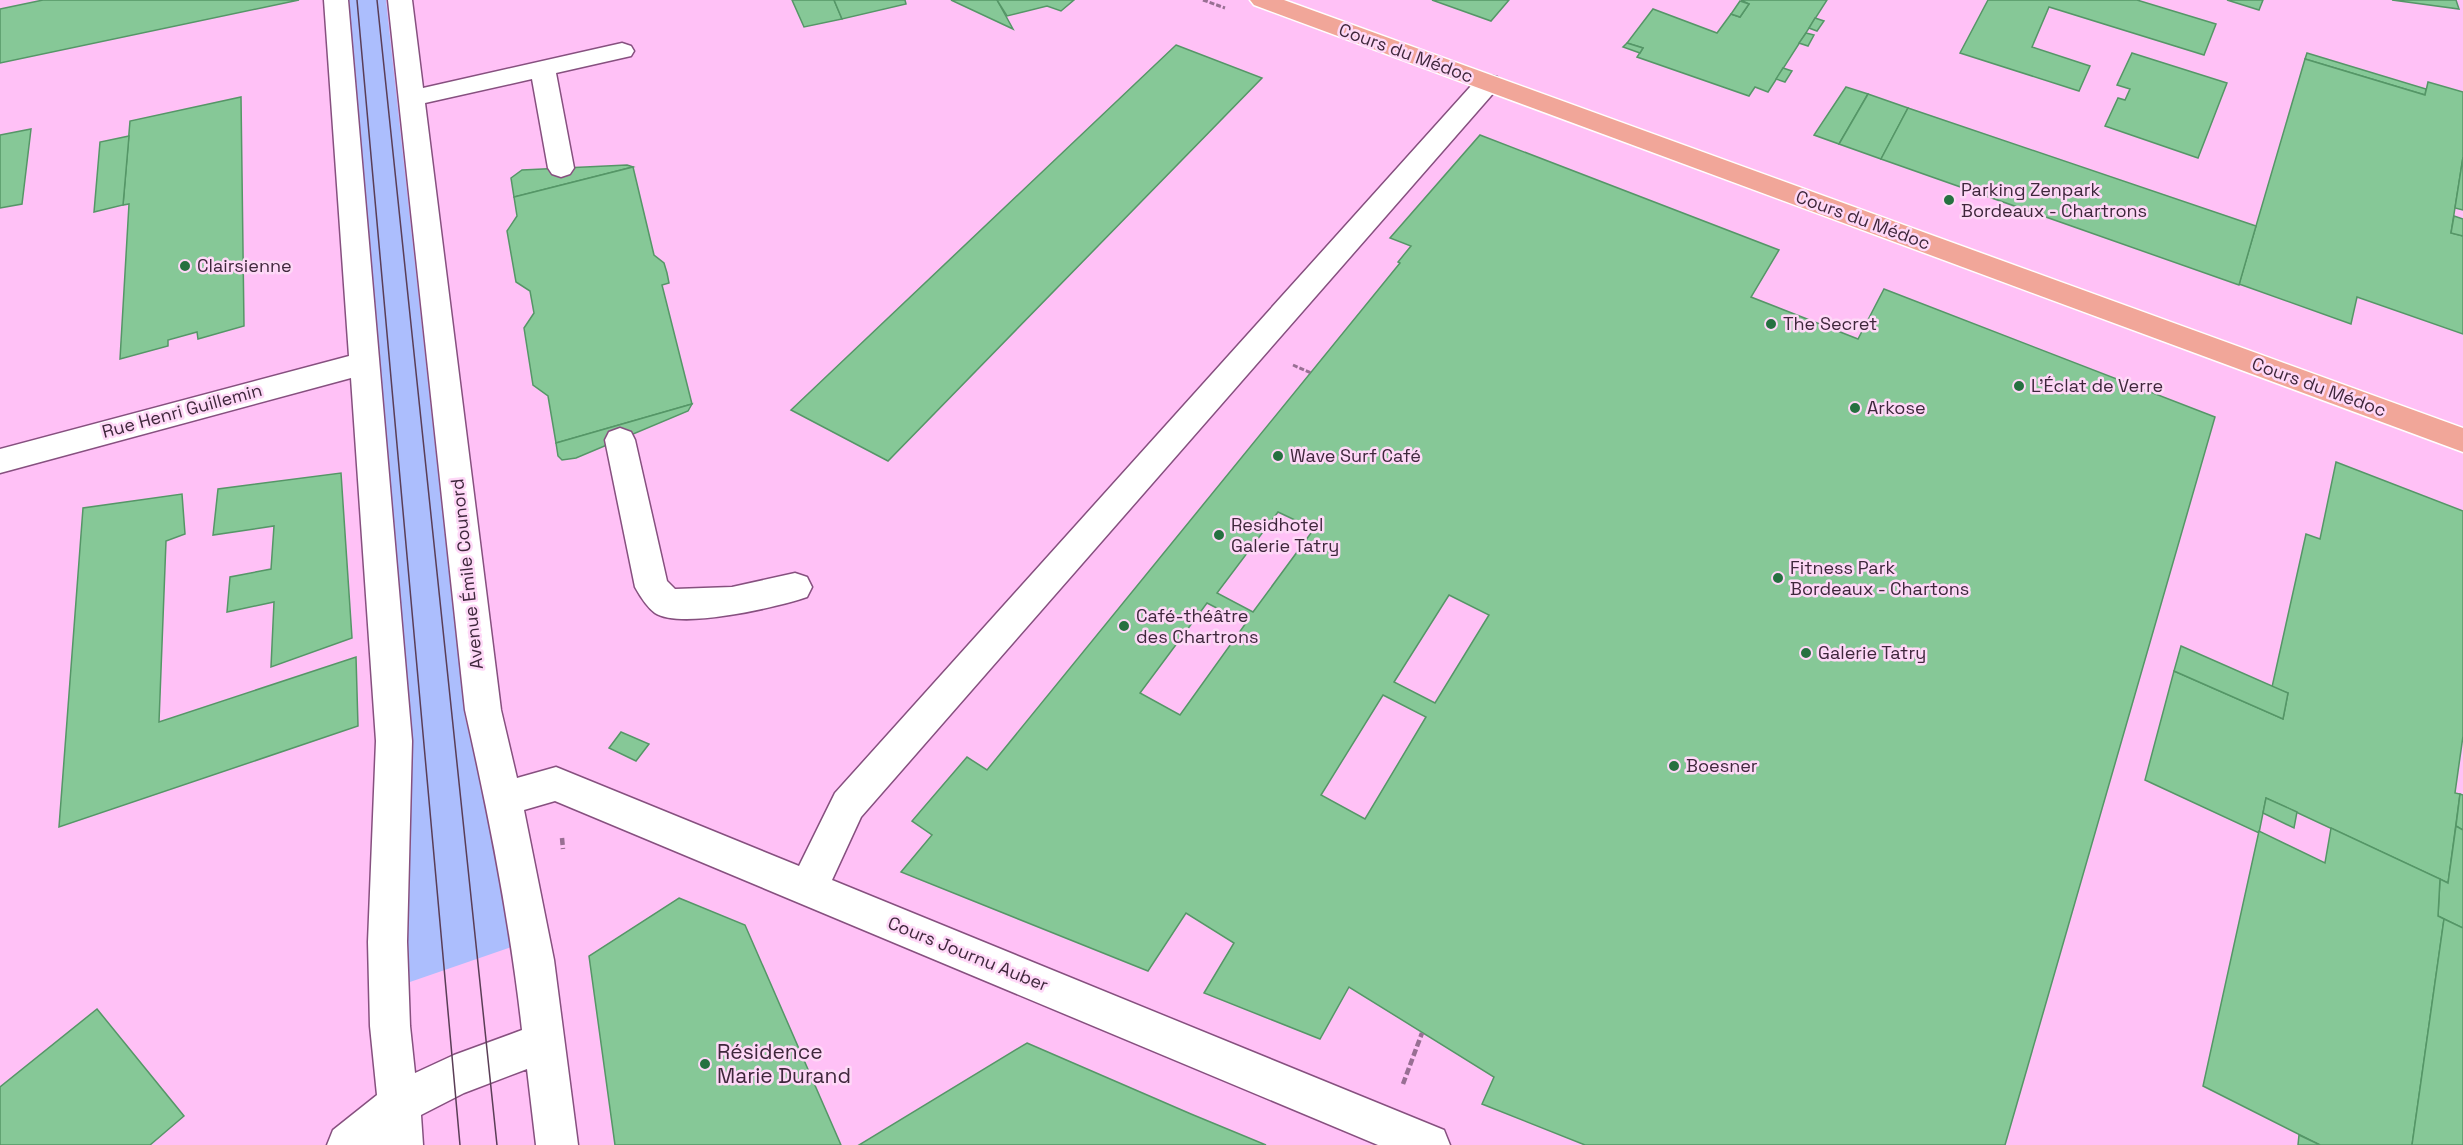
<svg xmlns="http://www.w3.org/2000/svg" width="2463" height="1145" viewBox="0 0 2463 1145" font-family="'Space Grotesk',sans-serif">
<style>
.green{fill:#acbefd}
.building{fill:#86c897;stroke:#559667;stroke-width:1.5;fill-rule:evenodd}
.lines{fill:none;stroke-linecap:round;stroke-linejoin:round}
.minor-casing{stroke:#86507f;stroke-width:3}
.major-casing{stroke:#fff;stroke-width:3}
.path-far1{stroke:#986f93;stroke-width:3;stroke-dasharray:5 2;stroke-linecap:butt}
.path{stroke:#986f93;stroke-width:4.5;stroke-dasharray:7 3;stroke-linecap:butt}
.minor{fill:#fff;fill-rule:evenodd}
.major{fill:#f1a699;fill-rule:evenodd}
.tram{stroke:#5a3d56;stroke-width:1.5}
.poi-dot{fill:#257140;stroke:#fed8f7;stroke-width:2}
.labels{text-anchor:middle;stroke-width:5;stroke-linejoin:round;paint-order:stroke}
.street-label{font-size:18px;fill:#3f273c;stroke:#fed8f7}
.poi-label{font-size:18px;fill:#3f273c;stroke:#fed8f7;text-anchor:start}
.near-poi-label{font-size:21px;fill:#3f273c;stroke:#fed8f7;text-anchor:start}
</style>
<rect width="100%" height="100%" fill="#ffc1f6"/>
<!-- green -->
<polygon class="green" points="349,0 386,0 465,717 487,804 514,946 407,983 411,735"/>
<!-- building -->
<g class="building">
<polygon points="43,0 299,0 0,63 0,9"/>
<polygon points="792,0 834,0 842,19 804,27"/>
<polygon points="834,0 905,0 906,4 842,19"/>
<polygon points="951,0 997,0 1013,29"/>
<polygon points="997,0 1074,0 1061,11 1047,6 1007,16"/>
<polygon points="1432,0 1509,0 1491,21"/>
<polygon points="1741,0 1827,0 1768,92 1755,87 1749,96 1637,57 1643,48 1627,43 1653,9 1717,33 1731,14 1740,17 1749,4"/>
<polygon points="1988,0 2137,0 2216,24 2204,55 2049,7 2032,47 2090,66 2079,91 1960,53"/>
<polygon points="2227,0 2263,0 2259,10"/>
<polygon points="2392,0 2456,0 2459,9"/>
<polygon points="1740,1 1749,4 1740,17 1731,14"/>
<polygon points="1815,18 1824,21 1817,31 1809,28"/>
<polygon points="1806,33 1814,35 1808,46 1799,43"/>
<polygon points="1627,43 1643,48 1640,53 1623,47"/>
<polygon points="1176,45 1262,78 888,461 791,410"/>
<polygon points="2132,53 2227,83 2198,158 2105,126 2118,98 2125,100 2130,89 2117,85"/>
<polygon points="2307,53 2426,89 2425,95 2305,59"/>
<polygon points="2305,59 2425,95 2428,82 2463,92 2463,157 2451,233 2463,236 2463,334 2357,297 2351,324 2239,284"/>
<polygon points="1783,68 1792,71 1785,82 1776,79"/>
<polygon points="1846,87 1868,94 1839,144 1814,135"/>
<polygon points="1868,94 1908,108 1881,159 1839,144"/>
<polygon points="241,97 244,326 198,339 197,332 168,340 168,346 120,359 129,204 123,205 130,121"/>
<polygon points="1908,108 2256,226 2239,285 1881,159"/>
<polygon points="31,129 22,204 0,208 0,135"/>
<path d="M1480,135L1779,250L1751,297L1858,339L1884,289L2215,417L2005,1145H1585L1482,1104L1494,1077L1349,987L1320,1039L1204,993L1234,943L1186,913L1148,971L901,872L932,835L912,821L967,757L987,770L1400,263L1398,262L1411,246L1390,238ZM1278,512L1314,529L1253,612L1217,593ZM1449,595L1489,615L1435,703L1394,682ZM1207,603L1246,623L1180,715L1140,693ZM1383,695L1426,717L1365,819L1321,795Z"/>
<polygon points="129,136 123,205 94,212 100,142"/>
<polygon points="2463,157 2463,210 2455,208"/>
<polygon points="627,165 633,167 514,197 511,178 522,170"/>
<polygon points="633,167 654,255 664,263 667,273 669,283 662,285 692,404 556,443 548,396 533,385 524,328 534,313 530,291 516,282 507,231 517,216 514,197"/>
<polygon points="2454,216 2463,219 2463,236 2451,233"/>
<polygon points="692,404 688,411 576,458 562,460 558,456 556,443"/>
<polygon points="2336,462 2463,511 2463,736 2455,793 2460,794 2448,883 2266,798 2259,833 2145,780 2174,671 2283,719 2288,693 2272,687 2306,534 2320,539"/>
<polygon points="341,473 352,638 271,667 274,602 227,612 230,577 271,569 274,526 213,535 218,489"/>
<polygon points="182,494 185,534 166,541 159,722 356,657 358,726 59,827 83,508"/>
<polygon points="2181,646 2288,693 2283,719 2174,671"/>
<polygon points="621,732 649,744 636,761 609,748"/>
<polygon points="2460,794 2463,795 2463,830 2456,826"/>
<polygon points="2266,798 2297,812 2294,828 2263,813"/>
<polygon points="2456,826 2463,830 2463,928 2438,916 2440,879 2448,883"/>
<polygon points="2331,828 2440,879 2438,916 2444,919 2412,1145 2320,1145 2203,1086 2259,831 2325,863"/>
<polygon points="679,898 745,925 841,1145 615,1145 589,956"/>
<polygon points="2444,919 2463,928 2463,1145 2412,1145"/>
<polygon points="97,1009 184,1116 150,1145 0,1145 0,1087"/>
<polygon points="1027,1043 1191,1114 1266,1145 859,1145"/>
<polygon points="2299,1135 2320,1145 2298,1145"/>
</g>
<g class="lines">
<defs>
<g id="minor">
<path d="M324,0H348L412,741L407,942L410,1026L415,1073L454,1055L522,1030C510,922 489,816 465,710L388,0H412L423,88L622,43L631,46L634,51L631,56L556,73L574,168L570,174L561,177L552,174L548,168L532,79L425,103L501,710L517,778L556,767L799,866L835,793L1479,77L1488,75L1497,77L1500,83L1497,89L861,817L832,880L1444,1130L1450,1145H1378L555,801L524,810L554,960L578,1145H536L527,1069L464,1093L421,1115L423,1145H327L333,1130L377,1095L370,1026L368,942L376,741L351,378L0,473V449L349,356Z"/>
<path d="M620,428L631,432L635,440L667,581L675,589L732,587L795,573L807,577L812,587L807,597C778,607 681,630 655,613C647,607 640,596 635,587L605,440L609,432Z"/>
</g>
<polygon id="major" points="1250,0 1284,0 2463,428 2463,452 1254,5"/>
</defs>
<!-- minor casing -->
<use href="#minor" class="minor-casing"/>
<!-- major casing -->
<use href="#major" class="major-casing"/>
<!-- path-far1 -->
<g class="path-far1">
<polyline points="1203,0 1225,8"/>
<polyline points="1293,365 1311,373"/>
</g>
<!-- path -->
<g class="path">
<polyline points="562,838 563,849"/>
<polyline points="1403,1084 1422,1033"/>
</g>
<!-- minor -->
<use href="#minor" class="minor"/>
<!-- major -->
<use href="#major" class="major"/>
<!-- tram -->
<g class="tram">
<polyline points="357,0 460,1145"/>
<polyline points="377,0 497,1145"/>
</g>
</g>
<!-- markers -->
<g class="poi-dot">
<circle cx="1949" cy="200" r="6"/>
<circle cx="185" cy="266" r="6"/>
<circle cx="1771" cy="324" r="6"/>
<circle cx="2019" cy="386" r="6"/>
<circle cx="1855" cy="408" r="6"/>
<circle cx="1278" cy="456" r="6"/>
<circle cx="1219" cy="535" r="6"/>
<circle cx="1778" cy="578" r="6"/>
<circle cx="1124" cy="626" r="6"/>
<circle cx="1806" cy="653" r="6"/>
<circle cx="1674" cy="766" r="6"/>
<circle cx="705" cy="1064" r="6"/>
</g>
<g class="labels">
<!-- street labels -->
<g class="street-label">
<text transform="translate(1406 53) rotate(20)" y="6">Cours du Médoc</text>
<text transform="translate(1863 220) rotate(20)" y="6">Cours du Médoc</text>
<text transform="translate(2319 387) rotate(20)" y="6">Cours du Médoc</text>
<text transform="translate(182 411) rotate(-15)" y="6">Rue Henri Guillemin</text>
<text transform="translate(467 574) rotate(-96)" y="6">Avenue Émile Counord</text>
<text transform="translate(968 954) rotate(22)" y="6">Cours Journu Auber</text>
</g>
<!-- poi labels -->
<g class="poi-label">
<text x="1961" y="196">Parking Zenpark<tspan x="1961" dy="21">Bordeaux - Chartrons</tspan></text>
<text x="197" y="272">Clairsienne</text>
<text x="1783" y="330">The Secret</text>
<text x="2031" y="392">L'Éclat de Verre</text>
<text x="1867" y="414">Arkose</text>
<text x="1290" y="462">Wave Surf Café</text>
<text x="1231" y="531">Residhotel<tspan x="1231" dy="21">Galerie Tatry</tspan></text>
<text x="1790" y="574">Fitness Park<tspan x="1790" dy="21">Bordeaux - Chartons</tspan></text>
<text x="1136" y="622">Café-théâtre<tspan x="1136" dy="21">des Chartrons</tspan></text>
<text x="1818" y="659">Galerie Tatry</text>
<text x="1686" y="772">Boesner</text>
</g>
<!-- near-poi labels -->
<g class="near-poi-label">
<text x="717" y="1059">Résidence<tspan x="717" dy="24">Marie Durand</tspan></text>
</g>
</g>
</svg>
